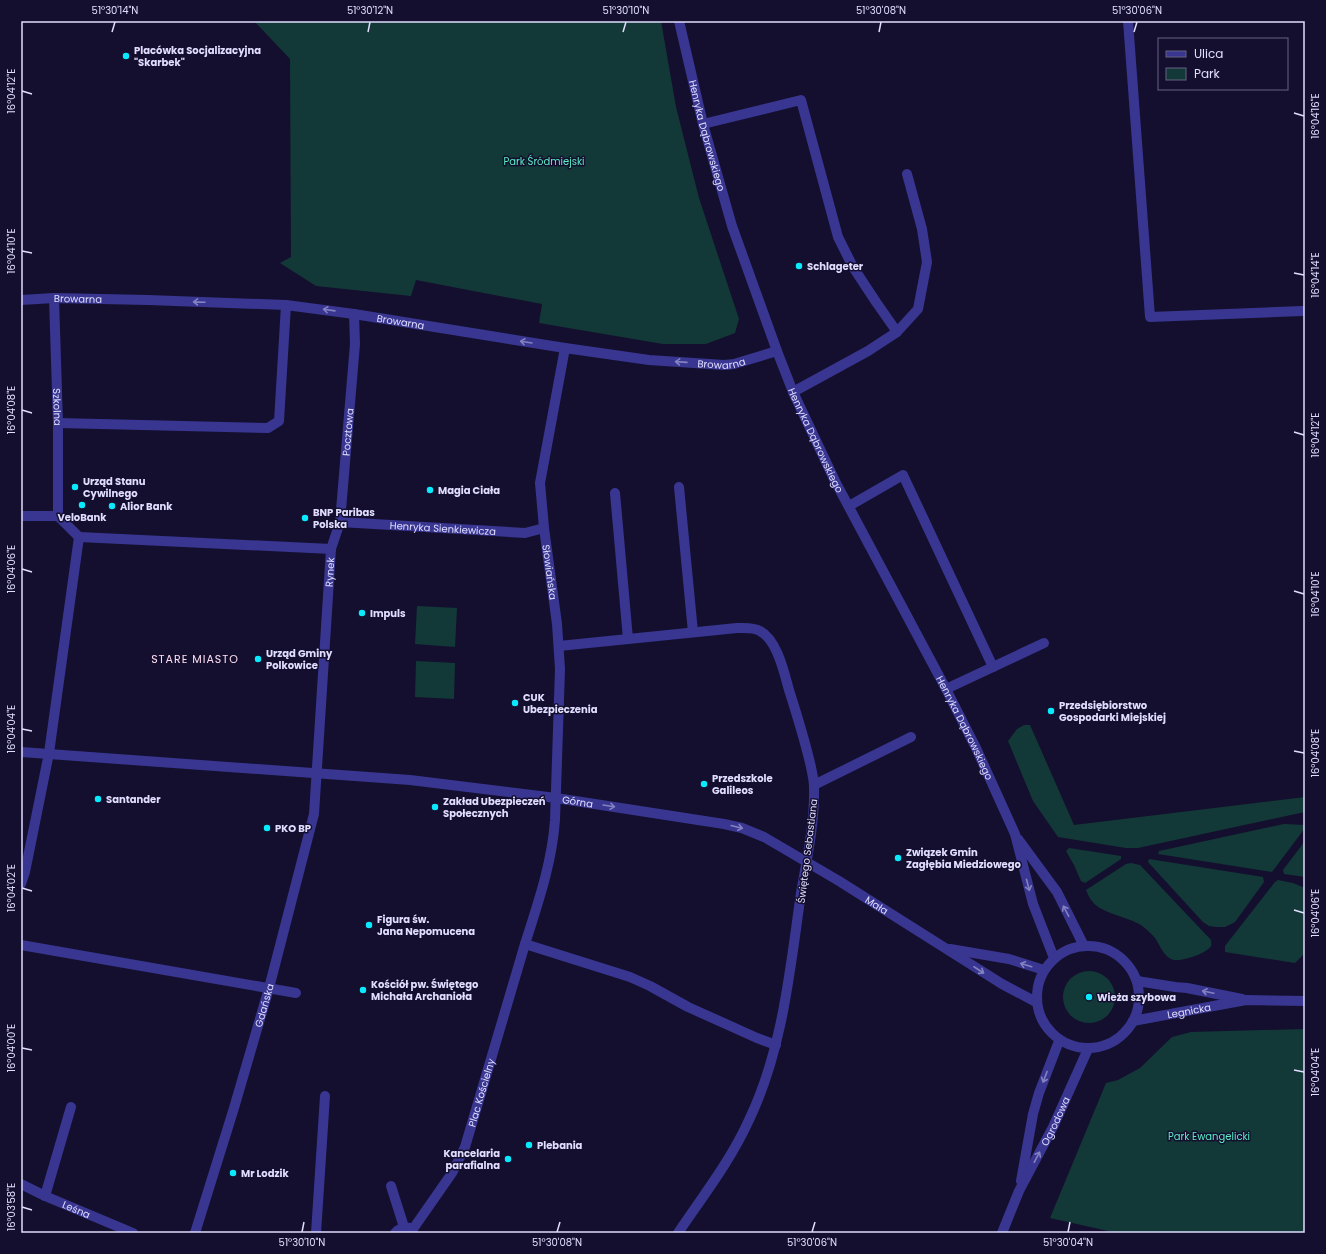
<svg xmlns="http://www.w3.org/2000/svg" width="1326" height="1254" viewBox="0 0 1326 1254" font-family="Poppins,sans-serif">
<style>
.green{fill:#123937}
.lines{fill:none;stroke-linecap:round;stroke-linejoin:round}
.minor{stroke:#383691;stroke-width:10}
.oneway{stroke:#8481c2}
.ticks{fill:none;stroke:#e0ddff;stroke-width:1.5}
.poi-dot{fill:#09eaff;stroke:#140f2e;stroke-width:1.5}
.labels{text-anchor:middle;stroke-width:3;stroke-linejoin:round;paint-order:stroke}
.poi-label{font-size:10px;font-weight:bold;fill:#e0ddff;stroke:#140f2e;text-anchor:start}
.street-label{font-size:10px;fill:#e0ddff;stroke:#140f2e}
.park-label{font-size:10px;fill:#5cecc6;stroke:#140f2e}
.neighbourhood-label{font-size:11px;letter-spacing:1px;fill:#ffdff4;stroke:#140f2e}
.neatline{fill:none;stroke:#e0ddff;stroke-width:1.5}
.ticks-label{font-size:10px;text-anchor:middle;fill:#e0ddff}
</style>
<rect width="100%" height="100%" fill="#140f2e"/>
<!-- green -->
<g class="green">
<polygon points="254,21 661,21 676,107 699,198 739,319 735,333 706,344 663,344 539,323 542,304 416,280 411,296 316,286 280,263 291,257 290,59"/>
<polygon points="417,606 457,608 455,647 415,644"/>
<polygon points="416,661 455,663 454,699 415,697"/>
<polygon points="1024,725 1030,725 1074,825 1305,797 1305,812 1138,848 1126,848 1058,837 1033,801 1008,741 1017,729"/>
<polygon points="1284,824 1305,825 1305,828 1272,872 1158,854 1159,851"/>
<polygon points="1305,841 1305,877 1284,874 1283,870"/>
<polygon points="1069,848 1121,856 1121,859 1085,883 1081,881 1074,865 1066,851"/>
<polygon points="1149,859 1263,877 1264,882 1235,922 1225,927 1216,927 1209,926 1203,922 1148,862"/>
<path d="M1131,863L1140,865L1211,940C1211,943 1212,944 1211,946C1206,954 1179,963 1171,959C1163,955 1160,945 1155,938C1151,933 1146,929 1141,925C1128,917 1100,913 1092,901C1089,898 1088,894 1086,890L1126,864Z"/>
<polygon points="1278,880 1293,883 1305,888 1305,953 1295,963 1225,952 1225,946 1275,882"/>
<circle cx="1089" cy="997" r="26"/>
<polygon points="1305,1029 1305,1233 1117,1233 1050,1218 1106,1083 1118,1080 1140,1068 1172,1037 1191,1032"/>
</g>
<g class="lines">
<!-- minor -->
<g class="minor">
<path id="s1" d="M679,21L703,124L732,226L777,351L793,392L835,481L946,689L976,748L1015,834L1033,904L1054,958"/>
<polyline points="1128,21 1150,317 1302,311"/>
<polyline points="703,124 801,100 838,237 853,267 876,302 897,332"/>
<path id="s2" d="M54,298L58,423V516"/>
<path id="s3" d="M21,300L54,298L148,300L286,305L354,314L565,348L649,360L724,365L734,364L777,351"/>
<path id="s4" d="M565,348L540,483L544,528L557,624L560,669L555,820C552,863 538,903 525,944L630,977L650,986L688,1007L757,1038L776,1045"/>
<polyline points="793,392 868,351 897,332 918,309 927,262 922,229 907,174"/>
<polyline points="58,423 268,428 279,421 286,305"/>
<polyline points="679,487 693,632"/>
<polyline points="615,493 628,639"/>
<polyline points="849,506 903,475 993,667"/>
<polyline points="21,516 58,516 79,537"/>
<path id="s5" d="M340,522L525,533L544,528"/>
<polyline points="79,537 331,549"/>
<path d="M559,646L737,628C745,628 753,627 760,631C777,640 784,672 789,690C797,715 805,741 811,767C812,773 814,780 814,787C815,822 807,858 801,893C790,969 783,1049 749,1120C731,1160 703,1196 678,1233"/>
<polyline points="946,689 1044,643"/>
<path id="s6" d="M21,752L410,780L556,798L724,824L742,828L764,837L839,881L1002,984L1036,1002"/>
<polyline points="814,785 911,737"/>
<polyline points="1018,839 1057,892 1084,946"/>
<polyline points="21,884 25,872 49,753 79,537"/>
<polyline points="21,945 296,993"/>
<circle cx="1088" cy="997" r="51"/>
<polyline points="950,949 1009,959 1044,970"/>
<polyline points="1137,981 1175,987 1187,988 1242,999"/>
<path id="s7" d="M1133,1021L1246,1000L1305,1001"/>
<polyline points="1021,1181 1033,1114 1039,1093 1059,1041"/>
<path id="s8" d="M21,1184L45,1196L133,1233"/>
<polyline points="391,1186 404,1227"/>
<polyline points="45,1196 71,1107"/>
<path id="s9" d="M413,1229L452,1173L465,1147L525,944"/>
<path id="s10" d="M195,1233L234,1108L269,988L314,814L331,549L340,522L355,344L354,314"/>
<polyline points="316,1233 325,1096"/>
<path d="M395,1233C399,1228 404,1227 411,1228"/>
<path id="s11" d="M1002,1233L1019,1191L1053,1127L1088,1049"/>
</g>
</g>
<!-- one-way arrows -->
<defs><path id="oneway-shaft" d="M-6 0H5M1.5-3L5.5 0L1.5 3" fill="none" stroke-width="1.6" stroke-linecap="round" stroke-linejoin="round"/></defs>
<g class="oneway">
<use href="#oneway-shaft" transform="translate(199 302) rotate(-178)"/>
<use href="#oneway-shaft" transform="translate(329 310) rotate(-172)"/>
<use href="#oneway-shaft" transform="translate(526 342) rotate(-171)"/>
<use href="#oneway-shaft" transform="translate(681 362) rotate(-176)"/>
<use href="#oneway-shaft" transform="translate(609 806) rotate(9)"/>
<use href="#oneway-shaft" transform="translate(737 827) rotate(14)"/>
<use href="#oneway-shaft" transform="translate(1028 885) rotate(75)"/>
<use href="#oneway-shaft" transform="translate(1066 911) rotate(-118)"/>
<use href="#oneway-shaft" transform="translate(1026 965) rotate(-163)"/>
<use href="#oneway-shaft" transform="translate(979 970) rotate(33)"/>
<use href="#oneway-shaft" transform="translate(1208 992) rotate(-168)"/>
<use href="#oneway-shaft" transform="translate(1045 1077) rotate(111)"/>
<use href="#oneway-shaft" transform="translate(1037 1157) rotate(-62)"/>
</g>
<!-- ticks -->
<path class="ticks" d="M112,32L115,22M368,32L370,22M623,32L626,22M879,32L881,22M1134,32L1137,22M22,91L32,94M1294,113L1304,116M22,251L32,253M1294,273L1304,275M22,410L32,413M1294,432L1304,435M22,569L32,572M1294,591L1304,594M22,729L32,731M1294,751L1304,753M22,888L32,891M1294,910L1304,913M22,1048L32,1050M1294,1070L1304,1072M22,1207L32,1210M302,1232L304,1222M557,1232L560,1222M812,1232L815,1222M1068,1232L1070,1222"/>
<!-- markers -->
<g class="poi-dot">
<circle cx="126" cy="56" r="4"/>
<circle cx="799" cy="266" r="4"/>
<circle cx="75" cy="487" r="4"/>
<circle cx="430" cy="490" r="4"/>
<circle cx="82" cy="505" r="4"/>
<circle cx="112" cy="506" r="4"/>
<circle cx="305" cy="518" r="4"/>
<circle cx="362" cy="613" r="4"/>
<circle cx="258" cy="659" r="4"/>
<circle cx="515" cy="703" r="4"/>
<circle cx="1051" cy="711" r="4"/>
<circle cx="704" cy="784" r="4"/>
<circle cx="98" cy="799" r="4"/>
<circle cx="435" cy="807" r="4"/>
<circle cx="267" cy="828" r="4"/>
<circle cx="898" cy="858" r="4"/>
<circle cx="369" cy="925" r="4"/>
<circle cx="363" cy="990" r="4"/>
<circle cx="1089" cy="997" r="4"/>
<circle cx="529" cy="1145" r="4"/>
<circle cx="508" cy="1159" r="4"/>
<circle cx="233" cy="1173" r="4"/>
</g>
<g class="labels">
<!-- poi labels -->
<g class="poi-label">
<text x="134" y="54">Placówka Socjalizacyjna<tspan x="134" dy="12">"Skarbek"</tspan></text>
<text x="807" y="270">Schlageter</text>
<text x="83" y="485">Urząd Stanu<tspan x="83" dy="12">Cywilnego</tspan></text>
<text x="438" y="494">Magia Ciała</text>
<text x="120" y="510">Alior Bank</text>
<text x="313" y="516">BNP Paribas<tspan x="313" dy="12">Polska</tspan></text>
<text x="82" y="521" text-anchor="middle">VeloBank</text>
<text x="370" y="617">Impuls</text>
<text x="266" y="657">Urząd Gminy<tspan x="266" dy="12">Polkowice</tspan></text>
<text x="523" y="701">CUK<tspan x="523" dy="12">Ubezpieczenia</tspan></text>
<text x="1059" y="709">Przedsiębiorstwo<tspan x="1059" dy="12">Gospodarki Miejskiej</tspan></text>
<text x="712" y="782">Przedszkole<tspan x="712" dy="12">Galileos</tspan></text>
<text x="106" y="803">Santander</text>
<text x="443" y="805">Zakład Ubezpieczeń<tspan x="443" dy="12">Społecznych</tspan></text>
<text x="275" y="832">PKO BP</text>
<text x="906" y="856">Związek Gmin<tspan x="906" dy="12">Zagłębia Miedziowego</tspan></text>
<text x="377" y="923">Figura św.<tspan x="377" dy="12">Jana Nepomucena</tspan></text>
<text x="371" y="988">Kościół pw. Świętego<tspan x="371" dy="12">Michała Archanioła</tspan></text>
<text x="1097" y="1001">Wieża szybowa</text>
<text x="537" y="1149">Plebania</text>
<text x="500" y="1157" text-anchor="end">Kancelaria<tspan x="500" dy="12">parafialna</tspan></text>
<text x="241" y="1177">Mr Lodzik</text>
</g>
<!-- street labels -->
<g class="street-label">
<text dy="4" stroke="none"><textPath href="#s1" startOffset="118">Henryka Dąbrowskiego</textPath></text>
<text dy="4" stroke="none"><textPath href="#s3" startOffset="57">Browarna</textPath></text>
<text dy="4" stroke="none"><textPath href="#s3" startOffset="381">Browarna</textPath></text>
<text dy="4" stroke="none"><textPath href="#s3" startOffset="705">Browarna</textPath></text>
<text dy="4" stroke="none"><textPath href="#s2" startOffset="109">Szkolna</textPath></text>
<text dy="4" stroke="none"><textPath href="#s10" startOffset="820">Pocztowa</textPath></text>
<text dy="4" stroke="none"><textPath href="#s1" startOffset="442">Henryka Dąbrowskiego</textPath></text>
<text dy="4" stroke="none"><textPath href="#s5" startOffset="103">Henryka Sienkiewicza</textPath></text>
<text dy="4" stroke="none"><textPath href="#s10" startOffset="678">Rynek</textPath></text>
<text dy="4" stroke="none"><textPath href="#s4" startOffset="227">Słowiańska</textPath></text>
<text dy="4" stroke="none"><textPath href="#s1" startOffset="766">Henryka Dąbrowskiego</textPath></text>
<text dy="4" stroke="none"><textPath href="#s6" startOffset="559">Górna</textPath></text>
<text transform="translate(807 851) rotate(-83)" y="4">Świętego Sebastiana</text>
<text dy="4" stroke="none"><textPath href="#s6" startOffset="881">Mała</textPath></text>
<text dy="4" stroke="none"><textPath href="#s10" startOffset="238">Gdańska</textPath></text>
<text dy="4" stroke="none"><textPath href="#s7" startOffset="57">Legnicka</textPath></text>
<text dy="4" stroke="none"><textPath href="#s9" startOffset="154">Plac Kościelny</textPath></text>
<text dy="4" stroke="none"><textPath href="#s11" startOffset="124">Ogrodowa</textPath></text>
<text dy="4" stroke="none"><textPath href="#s8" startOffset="61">Leśna</textPath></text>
</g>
<!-- park labels -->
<g class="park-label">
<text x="544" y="165">Park Śródmiejski</text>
<text x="1209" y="1140">Park Ewangelicki</text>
</g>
<!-- neighbourhood labels -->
<g class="neighbourhood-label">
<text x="195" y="663">STARE MIASTO</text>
</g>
</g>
<!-- border -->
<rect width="1326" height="1254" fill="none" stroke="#140f2e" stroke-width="44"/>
<!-- legend -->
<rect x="1158" y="38" width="130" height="52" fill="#140f2e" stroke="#666182"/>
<rect x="1166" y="51" width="20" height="6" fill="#383691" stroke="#666182"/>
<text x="1194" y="58" font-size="12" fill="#e0ddff">Ulica</text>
<rect x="1166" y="68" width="20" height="12" fill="#123937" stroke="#666182"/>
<text x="1194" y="78" font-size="12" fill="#e0ddff">Park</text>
<rect x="22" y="22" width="1282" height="1210" class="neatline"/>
<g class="ticks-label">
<text x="115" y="14">51°30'14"N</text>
<text x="370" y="14">51°30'12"N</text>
<text x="626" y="14">51°30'10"N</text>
<text x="881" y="14">51°30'08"N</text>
<text x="1137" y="14">51°30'06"N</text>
<text transform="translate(11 91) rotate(-90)" y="4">16°04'12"E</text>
<text transform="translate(1315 116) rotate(-90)" y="4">16°04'16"E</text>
<text transform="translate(11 251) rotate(-90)" y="4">16°04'10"E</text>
<text transform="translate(1315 275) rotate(-90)" y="4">16°04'14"E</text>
<text transform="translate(11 410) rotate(-90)" y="4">16°04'08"E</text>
<text transform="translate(1315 435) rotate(-90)" y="4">16°04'12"E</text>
<text transform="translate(11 569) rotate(-90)" y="4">16°04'06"E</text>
<text transform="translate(1315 594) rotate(-90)" y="4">16°04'10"E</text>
<text transform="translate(11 729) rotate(-90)" y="4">16°04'04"E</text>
<text transform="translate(1315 753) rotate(-90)" y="4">16°04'08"E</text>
<text transform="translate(11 888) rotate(-90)" y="4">16°04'02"E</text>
<text transform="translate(1315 913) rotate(-90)" y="4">16°04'06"E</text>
<text transform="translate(11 1048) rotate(-90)" y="4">16°04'00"E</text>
<text transform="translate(1315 1072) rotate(-90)" y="4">16°04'04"E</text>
<text transform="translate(11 1207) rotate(-90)" y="4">16°03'58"E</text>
<text x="302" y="1246">51°30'10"N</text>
<text x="557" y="1246">51°30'08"N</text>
<text x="812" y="1246">51°30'06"N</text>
<text x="1068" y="1246">51°30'04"N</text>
</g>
</svg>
